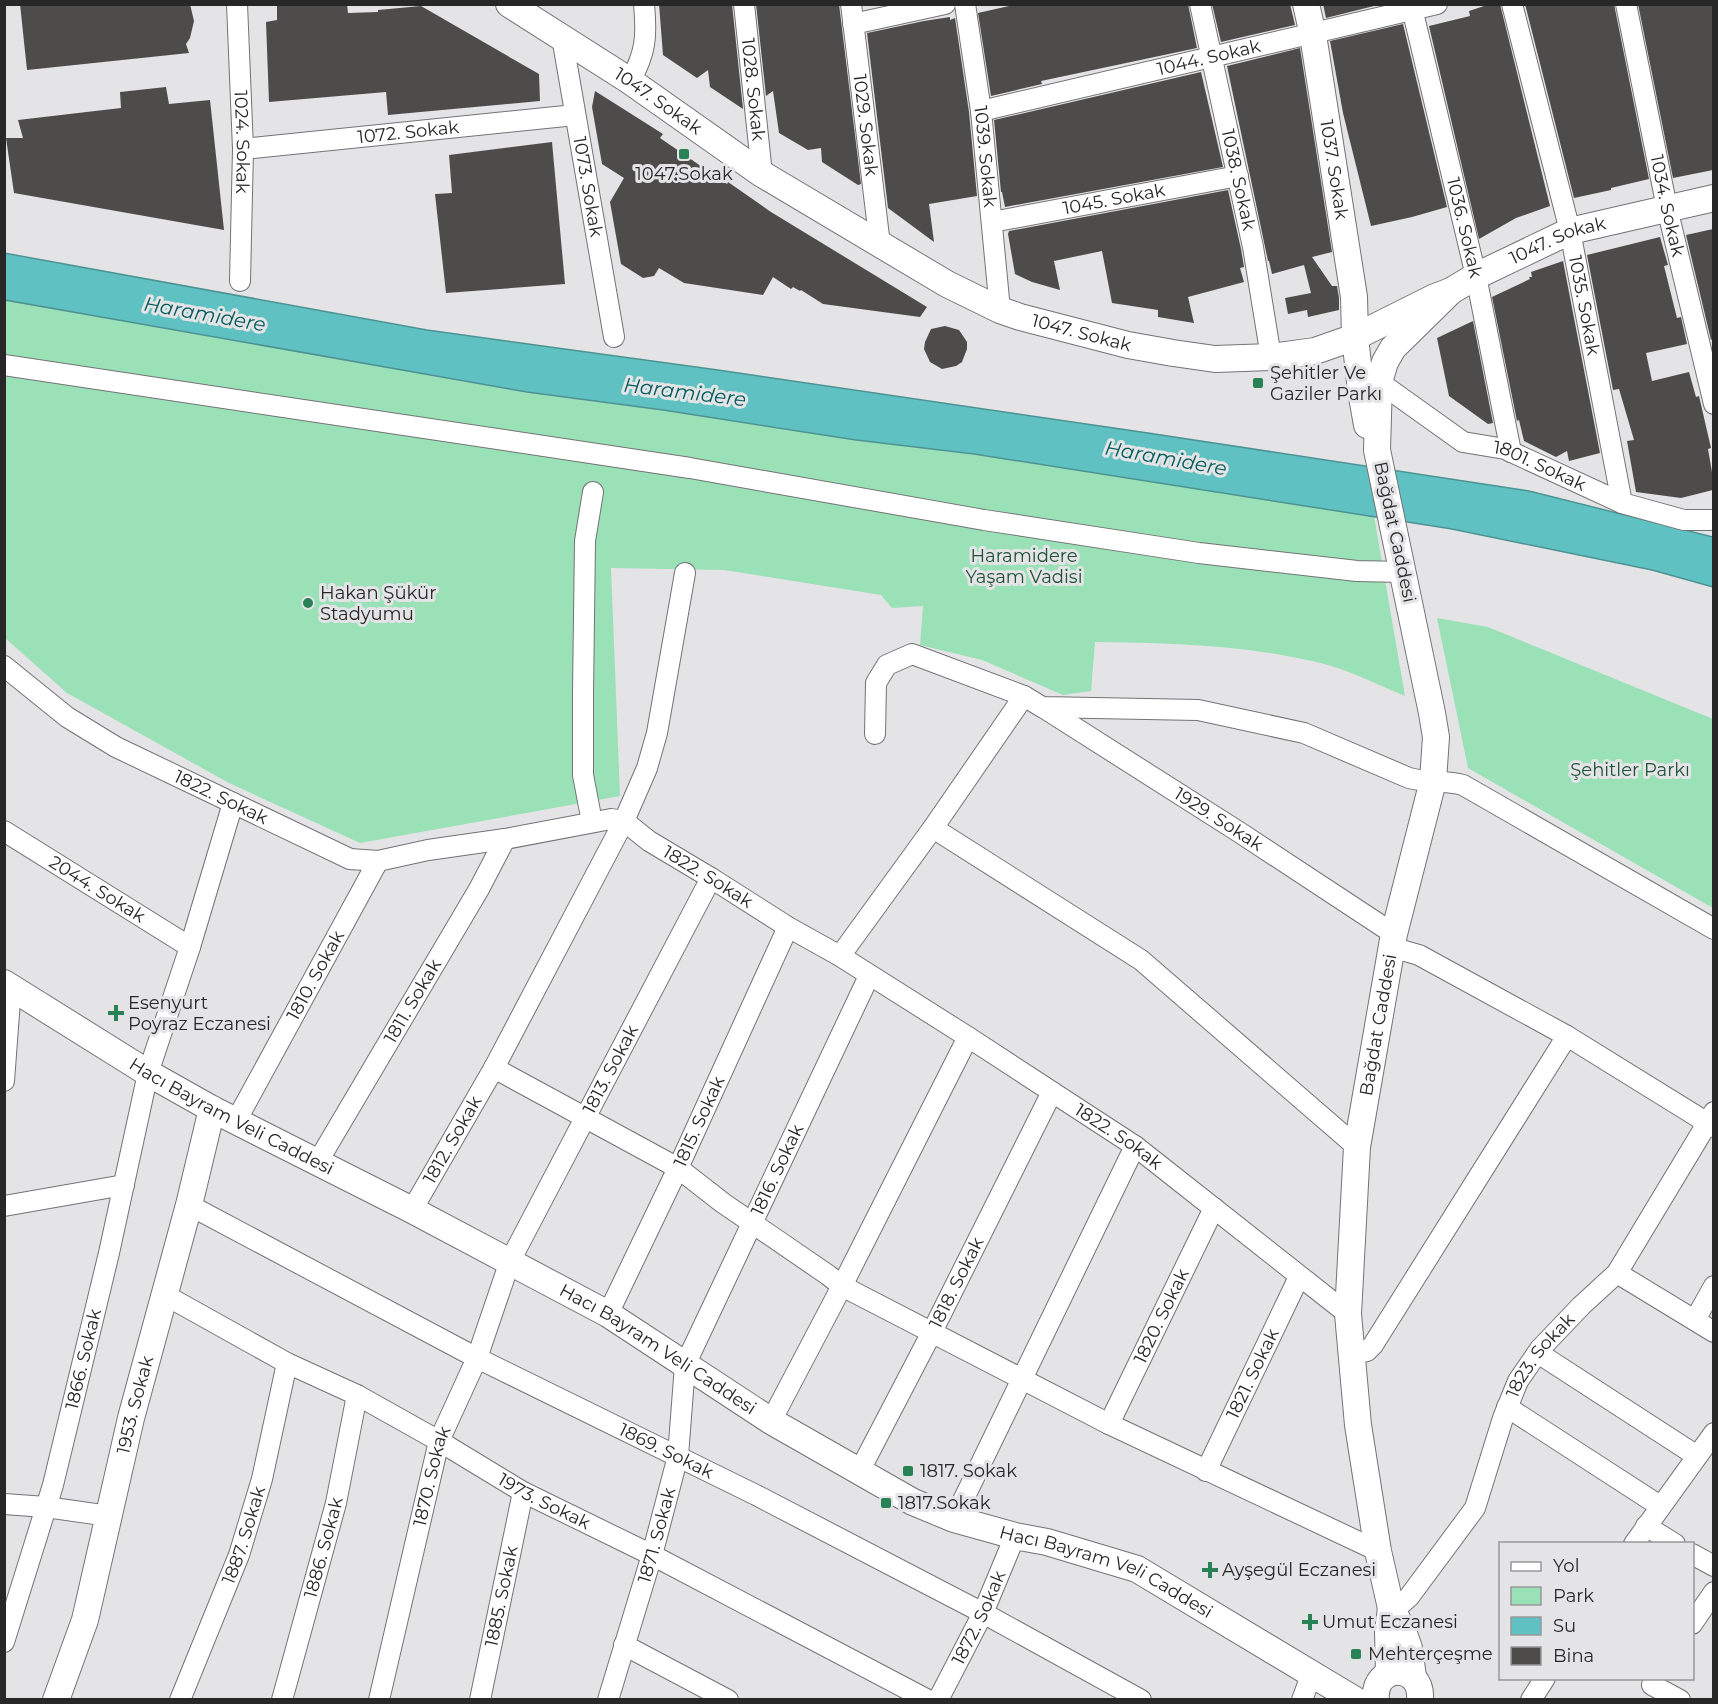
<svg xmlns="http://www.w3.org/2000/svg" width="1718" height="1704" viewBox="0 0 1718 1704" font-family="Montserrat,sans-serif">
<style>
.green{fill:#9ae1b7}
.water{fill:#5fc1c1;stroke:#4e9393;stroke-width:1.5}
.building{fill:#4e4c4b}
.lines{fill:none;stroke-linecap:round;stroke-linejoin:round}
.minor-casing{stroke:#737375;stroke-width:22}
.major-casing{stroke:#737375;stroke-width:28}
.minor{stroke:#fff;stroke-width:20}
.major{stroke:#fff;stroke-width:26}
.poi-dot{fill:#298156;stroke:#e4e4e6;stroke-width:2}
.labels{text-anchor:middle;stroke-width:6;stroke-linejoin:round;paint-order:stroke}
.street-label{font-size:18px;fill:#272728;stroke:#e4e4e6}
.poi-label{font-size:18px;fill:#272728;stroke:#e4e4e6;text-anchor:start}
.park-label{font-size:18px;fill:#1d5237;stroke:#e4e4e6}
.water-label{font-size:20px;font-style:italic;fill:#005b5c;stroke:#e4e4e6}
</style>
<rect width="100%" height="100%" fill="#e4e4e6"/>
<!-- green -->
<g class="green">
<path d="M5,300L527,392L663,410L856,440L974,454L1374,516L1405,696C1381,686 1353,672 1328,665C1250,645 1175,643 1095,642L1091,691L1063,695L982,660L920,645L923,606L892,608L881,595L724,570L611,568L620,796L360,843L229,783L67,693L5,638Z"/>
<polygon points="1437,618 1488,627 1713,719 1713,908 1468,768"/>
</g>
<!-- water -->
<polygon class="water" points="4,253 427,330 718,370 1148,433 1529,491 1713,537 1713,587 1652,570 1452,529 974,454 856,440 663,410 527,392 5,300"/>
<!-- building -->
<g class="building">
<polygon points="20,4 190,4 194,21 190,38 186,44 189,53 27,70"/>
<polygon points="277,4 347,4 348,13 378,12 378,10 421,6 539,74 540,101 388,115 386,92 269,102 266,22 277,20"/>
<polygon points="659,4 732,4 743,109 710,87 708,70 697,78 663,55"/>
<polygon points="756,4 839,4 861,184 858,185 822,162 821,148 808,150 779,133 773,91 766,96"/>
<polygon points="1018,4 1188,4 1197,48 1041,81 1042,84 991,96 978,13"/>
<polygon points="1212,4 1290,4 1295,25 1221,42"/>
<polygon points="1323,4 1382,4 1326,18"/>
<polygon points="1490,4 1500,4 1550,206 1516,218 1479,239 1429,26 1470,16 1469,11"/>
<polygon points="1525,4 1614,4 1649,179 1611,188 1611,190 1574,198"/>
<polygon points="1638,4 1713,4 1713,170 1673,178"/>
<polygon points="950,17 950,20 955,18 969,112 977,196 929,204 934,242 888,208 867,33 924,21"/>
<polygon points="1403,24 1447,207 1412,217 1371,226 1343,113 1330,41"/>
<polygon points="1300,48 1332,252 1312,257 1332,286 1337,286 1339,298 1339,310 1308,317 1307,310 1288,314 1285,298 1311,293 1304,265 1272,274 1269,261 1268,261 1227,66"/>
<polygon points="1201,72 1223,167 1005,207 1002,192 1001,192 994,120"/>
<polygon points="166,87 169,104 210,100 224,230 14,193 6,138 23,138 18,120 121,108 120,92"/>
<polygon points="595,91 663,134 660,138 727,184 728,182 771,212 927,307 920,317 823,304 801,290 800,291 793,287 791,289 773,277 763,295 684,283 659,268 654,276 643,278 621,264 610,202 624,178 602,164 592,107"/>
<polygon points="552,142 565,284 446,293 435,194 452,193 449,155"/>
<polygon points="1228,190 1241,249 1244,267 1240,268 1244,282 1188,297 1194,323 1158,317 1158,310 1112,303 1102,251 1054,261 1060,290 1032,282 1015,274 1008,234 1009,231"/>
<polygon points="1713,229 1713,339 1711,340 1686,235"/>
<polygon points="1660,237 1668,265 1664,266 1677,318 1681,317 1687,344 1646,353 1652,381 1689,372 1696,397 1699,396 1711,448 1708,449 1713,478 1713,490 1681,498 1636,492 1627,441 1634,440 1619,389 1613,390 1587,255"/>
<polygon points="1563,261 1600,453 1569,461 1567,451 1556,457 1524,441 1519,420 1517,421 1492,297 1530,279 1529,277 1532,277 1531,272"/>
<polygon points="1473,321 1493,423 1488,424 1449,396 1437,338"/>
<polygon points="945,326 959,330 967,342 967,349 962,362 956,366 942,369 930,362 924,349 925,342 931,329"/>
</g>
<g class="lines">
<defs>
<g id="minor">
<path id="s1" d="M237,4L243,149L240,281"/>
<path id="s2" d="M744,4L762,174"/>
<path id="s3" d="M851,4L880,245"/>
<path id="s4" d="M965,4L981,111L1000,310"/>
<path id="s5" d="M1200,4L1253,247L1271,357"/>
<path id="s6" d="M1411,4L1476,276L1511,452"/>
<path id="s7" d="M1512,4L1570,231L1622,503"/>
<path id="s8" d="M1626,4L1667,208L1714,404"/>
<polyline points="853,24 945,4"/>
<path id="s9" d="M562,37L614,337"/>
<path d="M630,81C646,53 647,36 644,4"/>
<path id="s10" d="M981,111L1437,4"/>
<path id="s11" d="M243,149L575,115"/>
<path id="s12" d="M992,222L1238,176"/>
<polyline points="4,365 690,468 984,520 1199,553 1357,571 1403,572"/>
<path id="s13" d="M1379,382L1463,442L1505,449L1622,503L1684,520H1714"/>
<polyline points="685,573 657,733 647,768 624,821 494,1068 678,1168 723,1203 828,1275 842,1286 1109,1424 1378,1551"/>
<path id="s14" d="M4,666L67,717L116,747L350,859L378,861L428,850L505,839L611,819L624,821L649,841L711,878L788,927L840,956L968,1037L1135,1146L1348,1314"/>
<path id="s15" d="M1044,708L1239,832L1394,934"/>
<path d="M875,734L876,683L887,665L912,654L1024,696L1042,707L1198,710L1304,733L1409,778C1427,783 1445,780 1463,785L1714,929"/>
<polyline points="592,822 583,775 583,693 585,541 593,492"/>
<polyline points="933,828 1141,960 1357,1147"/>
<path id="s16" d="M4,831L190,947"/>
<polyline points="1391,949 1405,951 1419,955 1567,1036 1714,1127"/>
<polyline points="840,956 933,828 1024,696"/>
<polyline points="4,1081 11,987"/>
<path id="s17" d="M236,1121L378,861"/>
<path id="s18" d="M317,1163L479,889L505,839"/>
<path id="s19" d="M189,1205L477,1358L756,1495L983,1613L1141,1700"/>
<polyline points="4,1206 124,1185"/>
<path id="s20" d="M412,1210L494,1068"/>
<polyline points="1617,1273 1714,1332"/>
<path id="s21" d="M165,1295L287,1363L357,1395L439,1441L523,1492L652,1555L928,1700"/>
<path id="s22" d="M608,1314L678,1168L788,927"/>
<polyline points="1695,1320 1714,1286"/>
<polyline points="1538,1353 1697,1456"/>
<polyline points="1350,1355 1367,1351 1373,1345 1567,1036"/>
<polyline points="1507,1407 1660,1506"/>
<polyline points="771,1421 842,1286 968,1037"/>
<path id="s23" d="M1109,1424L1214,1208"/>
<path id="s24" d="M1206,1471L1299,1277"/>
<path id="s25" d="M859,1472L932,1332L1052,1092"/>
<polyline points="4,1504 46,1507 109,1516"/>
<polyline points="954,1519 1135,1146"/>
<polyline points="1646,1526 1675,1544"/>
<polyline points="1634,1544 1714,1433"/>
<polyline points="1692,1554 1714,1566"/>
<path id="s26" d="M1391,1608L1401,1604L1409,1597L1475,1508L1503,1418L1518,1381L1540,1349L1581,1306L1617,1273L1714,1112"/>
<polyline points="1692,1624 1714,1592"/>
<path id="s27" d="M4,1642L53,1485L109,1253L148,1073L190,947L233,803"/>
<polyline points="624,1645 728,1700"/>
<polyline points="1652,1685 1680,1700"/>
<path id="s28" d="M180,1700L239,1555L262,1479L287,1363"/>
<path id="s29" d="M282,1700L336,1503L357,1395"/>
<path id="s30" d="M379,1700L439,1441L477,1358L510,1261L711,878"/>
<path id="s31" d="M480,1700L523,1492"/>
<path id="s32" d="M608,1700L652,1555L678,1456L685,1365L869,976"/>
<path id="s33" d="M938,1700L983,1613L1015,1536"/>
<polyline points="1302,1700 1312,1673"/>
<polyline points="1531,1700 1545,1678"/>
</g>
<g id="major">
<path id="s34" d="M509,4L630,81L762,174L947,284L1000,310L1020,317L1128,345L1173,353L1215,359L1271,357L1315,351L1355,337L1435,297L1451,291L1476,276L1570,231L1714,198"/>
<path id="s35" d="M1306,4L1313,35L1354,297L1355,337L1361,391L1367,425"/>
<path id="s36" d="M4,983L148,1073L212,1109L412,1210L608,1314L771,1421L913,1502L954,1519L1015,1536L1047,1542L1137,1569L1355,1700"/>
<polyline points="1389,1673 1388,1631 1391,1608"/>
<path id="s37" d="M1413,1677L1409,1648L1402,1628L1391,1608L1378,1551L1358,1425L1348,1314L1357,1147L1394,934L1433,781L1436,737L1432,713L1377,450L1379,382L1385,362L1393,348L1451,291"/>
<path id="s38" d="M56,1700L85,1620L131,1418L189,1205L212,1109"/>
<path d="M1376,1700C1372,1663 1423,1662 1420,1700"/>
</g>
</defs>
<!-- minor casing -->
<use href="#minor" class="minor-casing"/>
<!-- major casing -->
<use href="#major" class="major-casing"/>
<!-- minor -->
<use href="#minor" class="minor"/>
<!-- major -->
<use href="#major" class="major"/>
</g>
<!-- markers -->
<g class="poi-dot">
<rect x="678" y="148" width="12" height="12" rx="3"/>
<rect x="1252" y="377" width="12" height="12" rx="3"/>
<circle cx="308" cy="603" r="6"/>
<path d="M113 1004h6v6h6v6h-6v6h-6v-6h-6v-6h6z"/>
<rect x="902" y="1465" width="12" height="12" rx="3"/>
<rect x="880" y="1497" width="12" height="12" rx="3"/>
<path d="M1207 1561h6v6h6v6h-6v6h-6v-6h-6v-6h6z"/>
<path d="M1307 1613h6v6h6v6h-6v6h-6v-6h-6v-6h6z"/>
<rect x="1350" y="1648" width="12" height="12" rx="3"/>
</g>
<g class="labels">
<!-- street labels -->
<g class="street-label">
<text dy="6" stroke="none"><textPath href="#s10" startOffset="234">1044. Sokak</textPath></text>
<text dy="6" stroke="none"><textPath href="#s2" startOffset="86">1028. Sokak</textPath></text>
<text dy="6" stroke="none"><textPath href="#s34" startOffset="178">1047. Sokak</textPath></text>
<text dy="6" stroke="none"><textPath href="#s3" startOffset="122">1029. Sokak</textPath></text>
<text dy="6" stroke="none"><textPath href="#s11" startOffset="166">1072. Sokak</textPath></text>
<text dy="6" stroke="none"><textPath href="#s1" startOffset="138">1024. Sokak</textPath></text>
<text dy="6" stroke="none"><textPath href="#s4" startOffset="154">1039. Sokak</textPath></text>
<text dy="6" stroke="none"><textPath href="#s35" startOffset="168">1037. Sokak</textPath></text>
<text dy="6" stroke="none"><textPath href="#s5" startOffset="180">1038. Sokak</textPath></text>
<text dy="6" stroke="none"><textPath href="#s9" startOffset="152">1073. Sokak</textPath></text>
<text dy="6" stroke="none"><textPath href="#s12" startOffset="124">1045. Sokak</textPath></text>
<text dy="6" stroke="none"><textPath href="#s8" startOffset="206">1034. Sokak</textPath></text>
<text dy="6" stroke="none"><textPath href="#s6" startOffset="230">1036. Sokak</textPath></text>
<text dy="6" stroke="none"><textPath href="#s34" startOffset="1168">1047. Sokak</textPath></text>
<text dy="6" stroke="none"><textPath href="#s7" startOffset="310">1035. Sokak</textPath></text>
<text dy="6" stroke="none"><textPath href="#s34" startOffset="664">1047. Sokak</textPath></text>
<text dy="6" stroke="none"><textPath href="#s13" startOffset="184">1801. Sokak</textPath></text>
<text transform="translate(1395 532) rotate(78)" y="6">Bağdat Caddesi</text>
<text dy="6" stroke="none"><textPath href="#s14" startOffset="255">1822. Sokak</textPath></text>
<text dy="6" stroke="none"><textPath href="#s15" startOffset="207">1929. Sokak</textPath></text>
<text dy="6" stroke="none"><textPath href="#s14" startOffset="777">1822. Sokak</textPath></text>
<text dy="6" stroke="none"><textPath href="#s16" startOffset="110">2044. Sokak</textPath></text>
<text dy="6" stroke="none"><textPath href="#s17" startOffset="166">1810. Sokak</textPath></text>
<text dy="6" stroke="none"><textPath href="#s18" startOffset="188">1811. Sokak</textPath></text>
<text dy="6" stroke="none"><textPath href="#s37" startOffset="662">Bağdat Caddesi</textPath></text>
<text dy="6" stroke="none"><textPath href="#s30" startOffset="676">1813. Sokak</textPath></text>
<text dy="6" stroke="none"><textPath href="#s36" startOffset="264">Hacı Bayram Veli Caddesi</textPath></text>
<text dy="6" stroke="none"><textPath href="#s22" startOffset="213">1815. Sokak</textPath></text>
<text dy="6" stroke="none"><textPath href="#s14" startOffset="1263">1822. Sokak</textPath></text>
<text dy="6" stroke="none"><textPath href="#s20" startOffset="81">1812. Sokak</textPath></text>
<text dy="6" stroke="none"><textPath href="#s32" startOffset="561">1816. Sokak</textPath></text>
<text dy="6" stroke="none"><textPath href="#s25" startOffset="213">1818. Sokak</textPath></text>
<text dy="6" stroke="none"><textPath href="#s23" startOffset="120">1820. Sokak</textPath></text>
<text dy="6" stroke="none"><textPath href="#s36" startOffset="750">Hacı Bayram Veli Caddesi</textPath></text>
<text dy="6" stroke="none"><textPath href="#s26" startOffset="300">1823. Sokak</textPath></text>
<text dy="6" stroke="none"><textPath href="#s27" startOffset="294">1866. Sokak</textPath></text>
<text dy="6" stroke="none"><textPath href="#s24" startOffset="108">1821. Sokak</textPath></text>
<text dy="6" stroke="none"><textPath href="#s38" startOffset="306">1953. Sokak</textPath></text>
<text dy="6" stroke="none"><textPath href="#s19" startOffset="537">1869. Sokak</textPath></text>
<text dy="6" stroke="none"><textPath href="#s30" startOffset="230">1870. Sokak</textPath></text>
<text dy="6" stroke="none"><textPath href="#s21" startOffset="432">1973. Sokak</textPath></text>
<text dy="6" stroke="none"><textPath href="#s28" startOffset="177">1887. Sokak</textPath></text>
<text dy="6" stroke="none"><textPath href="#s32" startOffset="172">1871. Sokak</textPath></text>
<text dy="6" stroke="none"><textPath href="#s29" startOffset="158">1886. Sokak</textPath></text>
<text dy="6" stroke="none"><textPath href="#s36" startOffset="1254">Hacı Bayram Veli Caddesi</textPath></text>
<text dy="6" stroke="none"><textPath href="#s31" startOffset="106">1885. Sokak</textPath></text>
<text dy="6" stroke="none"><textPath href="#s33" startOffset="92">1872. Sokak</textPath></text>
</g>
<!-- poi labels -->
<g class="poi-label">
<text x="684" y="180" text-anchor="middle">1047.Sokak</text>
<text x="1270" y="379">Şehitler Ve<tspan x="1270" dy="21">Gaziler Parkı</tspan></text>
<text x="320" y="599">Hakan Şükür<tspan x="320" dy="21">Stadyumu</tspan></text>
<text x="128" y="1009">Esenyurt<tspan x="128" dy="21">Poyraz Eczanesi</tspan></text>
<text x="920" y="1477">1817. Sokak</text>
<text x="898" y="1509">1817.Sokak</text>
<text x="1222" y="1576">Ayşegül Eczanesi</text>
<text x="1322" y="1628">Umut Eczanesi</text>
<text x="1368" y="1660">Mehterçeşme</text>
</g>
<!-- park labels -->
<g class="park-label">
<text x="1024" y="562">Haramidere<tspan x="1024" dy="21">Yaşam Vadisi</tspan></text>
<text x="1630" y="776">Şehitler Parkı</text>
</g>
<!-- water labels -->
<g class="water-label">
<text transform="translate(205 314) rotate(10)" y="7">Haramidere</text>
<text transform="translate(685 392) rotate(7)" y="7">Haramidere</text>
<text transform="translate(1166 458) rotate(10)" y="7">Haramidere</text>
</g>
</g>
<!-- border -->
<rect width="1718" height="1704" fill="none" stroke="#272728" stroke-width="12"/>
<!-- legend -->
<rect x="1499" y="1542" width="195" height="138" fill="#e4e4e6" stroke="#98989a" stroke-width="1.5"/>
<rect x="1511" y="1562" width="30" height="9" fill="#ffffff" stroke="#98989a" stroke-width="1.5"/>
<text x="1553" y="1572" font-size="18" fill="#272728">Yol</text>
<rect x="1511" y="1587" width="30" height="18" fill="#9ae1b7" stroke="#98989a" stroke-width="1.5"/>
<text x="1553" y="1602" font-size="18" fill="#272728">Park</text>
<rect x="1511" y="1617" width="30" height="18" fill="#5fc1c1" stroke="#98989a" stroke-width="1.5"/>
<text x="1553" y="1632" font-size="18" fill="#272728">Su</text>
<rect x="1511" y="1647" width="30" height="18" fill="#4e4c4b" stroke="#98989a" stroke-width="1.5"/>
<text x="1553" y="1662" font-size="18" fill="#272728">Bina</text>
</svg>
